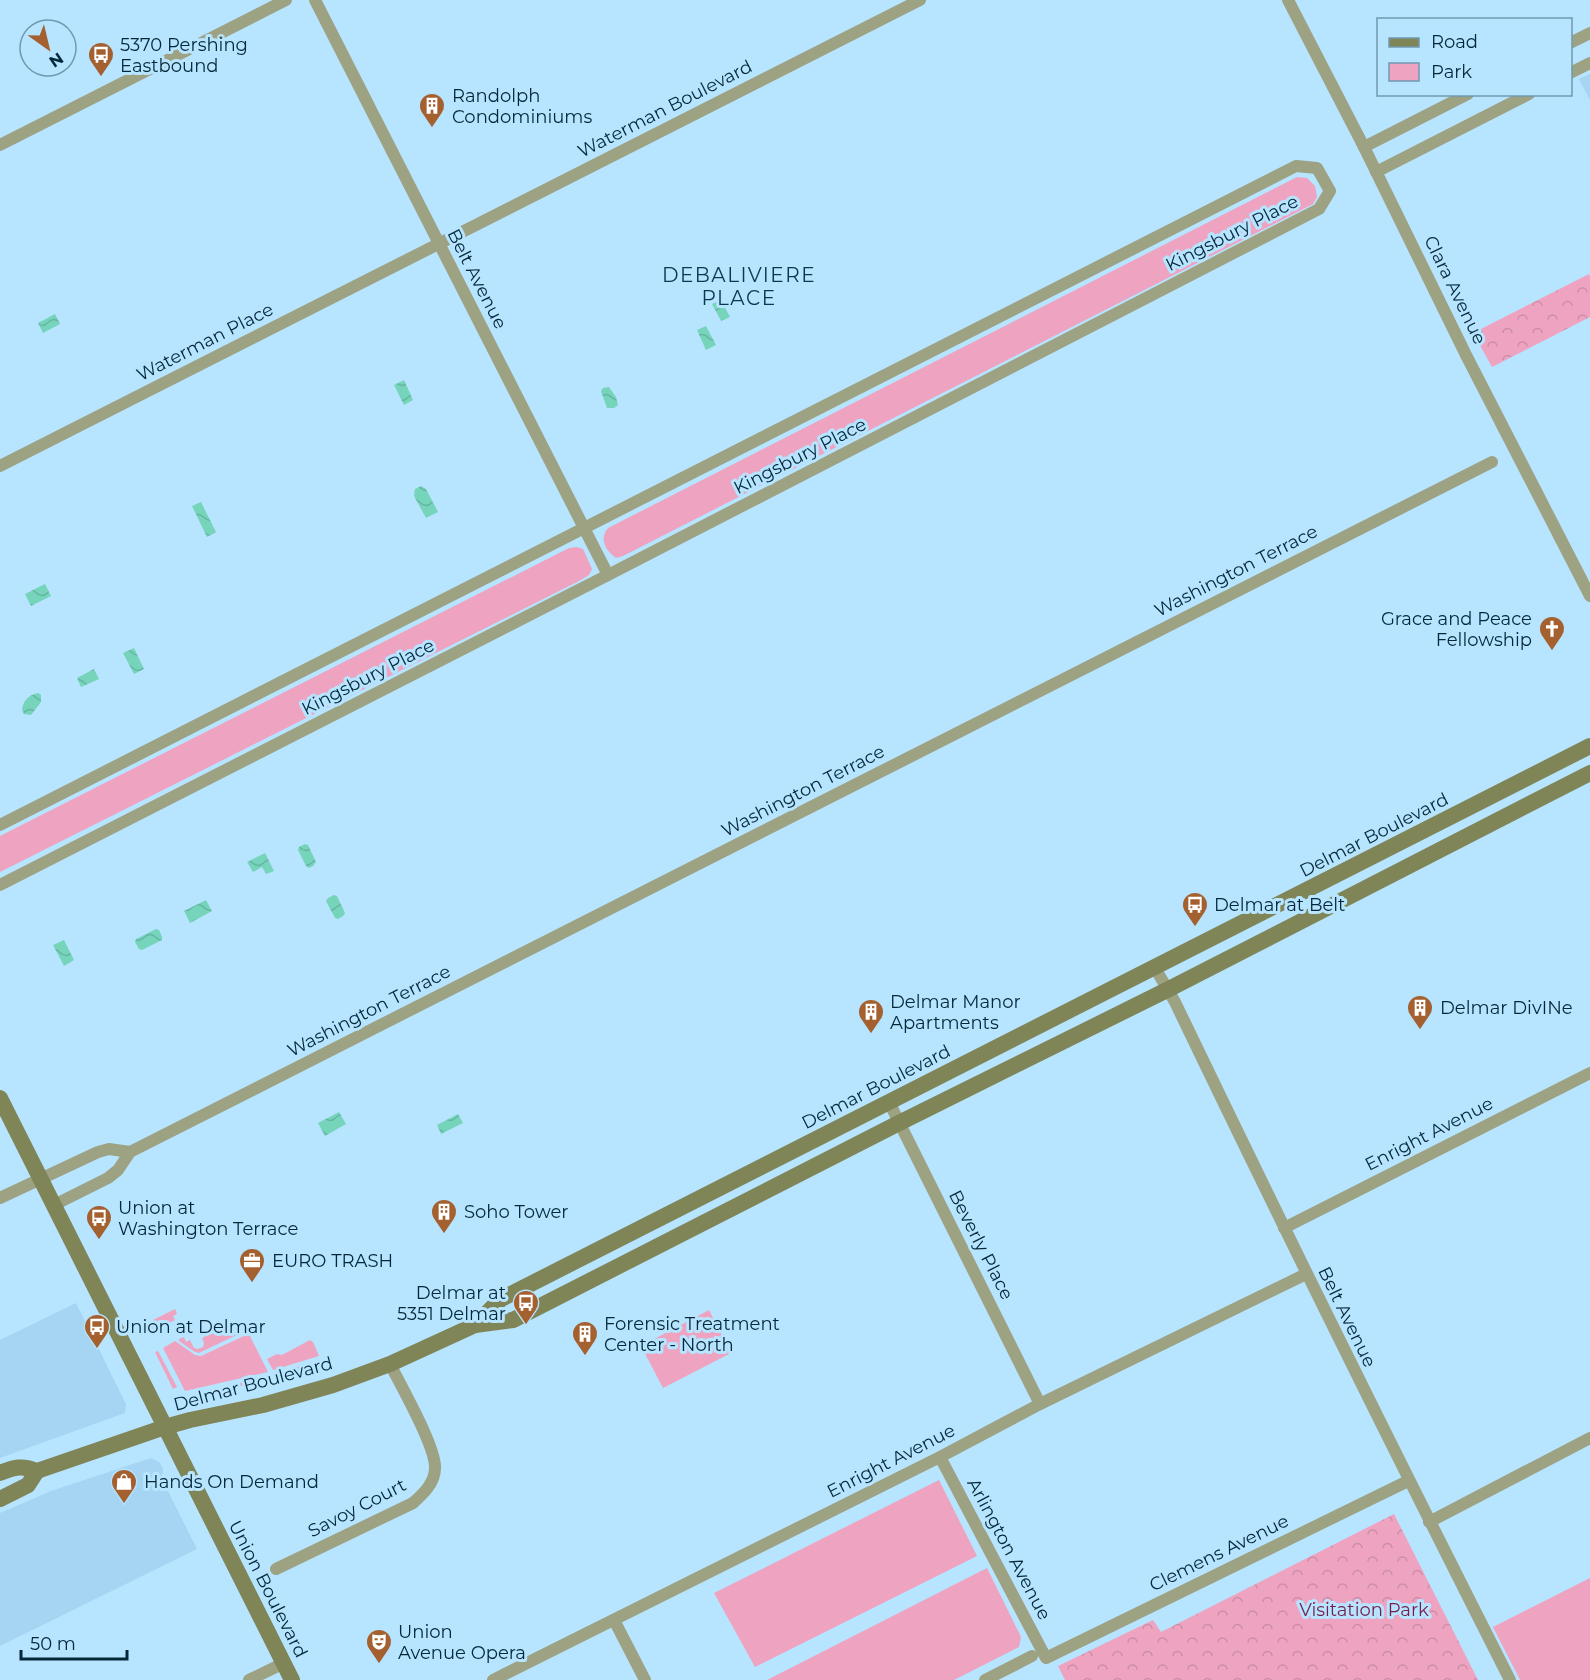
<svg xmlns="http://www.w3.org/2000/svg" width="1590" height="1680" viewBox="0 0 1590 1680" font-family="Montserrat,sans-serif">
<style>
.built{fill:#a5d5f3}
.green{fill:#eea4c1}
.forest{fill:url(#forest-crowns)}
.water{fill:url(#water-waves)}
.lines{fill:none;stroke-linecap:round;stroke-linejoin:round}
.minor{stroke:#9da283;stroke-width:12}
.secondary{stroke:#7f8556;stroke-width:16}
.labels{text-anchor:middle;stroke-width:6;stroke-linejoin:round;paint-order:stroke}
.poi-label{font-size:18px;fill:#052839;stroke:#b7e4ff;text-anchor:start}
.street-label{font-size:18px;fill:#052839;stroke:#b7e4ff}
.park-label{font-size:18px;fill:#761f4a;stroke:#b7e4ff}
.neighbourhood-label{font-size:20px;letter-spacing:1.5px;fill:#0b384d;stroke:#b7e4ff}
</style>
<defs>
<pattern id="forest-crowns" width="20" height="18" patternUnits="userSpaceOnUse" patternTransform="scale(1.5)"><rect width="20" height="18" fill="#eea4c1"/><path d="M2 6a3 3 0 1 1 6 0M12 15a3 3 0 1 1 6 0" fill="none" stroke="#cb8da7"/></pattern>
<pattern id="water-waves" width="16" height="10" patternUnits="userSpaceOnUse" patternTransform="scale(1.5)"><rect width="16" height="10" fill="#76d4bb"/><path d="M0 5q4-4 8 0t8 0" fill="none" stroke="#65b6a2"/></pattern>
</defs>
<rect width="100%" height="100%" fill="#b7e4ff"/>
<!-- built -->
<g class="built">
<polygon points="1590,74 1590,100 1579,79"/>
<polygon points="76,1303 126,1404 125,1413 0,1458 0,1340"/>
<polygon points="151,1458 159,1462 163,1468 162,1477 164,1483 197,1549 0,1646 0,1513 51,1491"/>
</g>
<!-- green -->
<g class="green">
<path d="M1297,177L1307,178L1315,186L1317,197L1313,204L623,556L616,558C605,550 599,539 608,528Z"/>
<polygon points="577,547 583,549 592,569 589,575 579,581 0,872 0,836 569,548"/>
<polygon points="175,1309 177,1314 173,1316 175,1320 153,1331 149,1322"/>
<polygon points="709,1310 731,1353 663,1388 641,1346"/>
<polygon points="238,1320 243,1329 245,1328 245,1331 199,1353 195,1352 179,1341 179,1339 184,1337 186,1342 190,1340 194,1348 198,1349 203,1347 204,1343 202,1338"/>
<polygon points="246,1335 250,1336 268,1372 185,1391 163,1348 175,1341 195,1355 201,1356"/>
<polygon points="310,1340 313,1342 319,1356 273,1370 267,1359 277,1354 282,1355"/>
<polygon points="158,1351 177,1387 173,1389 155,1352"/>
<polygon points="320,1360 321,1363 275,1378 274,1374"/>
<polygon points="269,1376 270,1379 191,1398 190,1395"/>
<polygon points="939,1480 977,1556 755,1667 714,1593"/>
<polygon points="987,1568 1021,1637 1019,1647 954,1680 767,1680"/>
<polygon points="1590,1578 1590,1680 1520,1680 1493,1627"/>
</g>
<!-- forest -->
<g class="forest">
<polygon points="1589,274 1590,277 1590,317 1492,367 1473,333"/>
<polygon points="1394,1514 1478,1680 1065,1680 1058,1666 1153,1620 1161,1632"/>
</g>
<!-- water -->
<g class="water">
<polygon points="721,300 730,317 721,321 712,304"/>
<polygon points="55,314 60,324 43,333 38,323"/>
<polygon points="706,326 716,345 706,350 697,330"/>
<polygon points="404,380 413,400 404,405 394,385"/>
<polygon points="609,387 616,397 618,405 614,408 607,408 601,391 603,388"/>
<polygon points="421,486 426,489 438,512 426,518 414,496 415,489"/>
<polygon points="201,502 216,532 207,537 192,506"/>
<polygon points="45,584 51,596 31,606 25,594"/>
<polygon points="134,648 144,669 134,674 123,653"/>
<polygon points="94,669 99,679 81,687 77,678"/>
<path d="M38,693L41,695V702L31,715L24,714L22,710C23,701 28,695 38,693Z"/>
<polygon points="305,844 308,845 316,862 313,866 309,868 306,866 298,850 299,847"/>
<polygon points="265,853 274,871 266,874 262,867 253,872 247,862"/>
<polygon points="334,895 337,896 345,913 343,916 338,919 335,918 326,901 328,898"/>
<polygon points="206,900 212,911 190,923 184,911"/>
<polygon points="156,929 159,930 162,937 162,940 142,950 139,949 135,942 136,939"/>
<polygon points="64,940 74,960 64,966 53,945"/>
<polygon points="339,1112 346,1124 325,1136 318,1123"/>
<polygon points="458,1114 463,1123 441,1134 437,1125"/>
</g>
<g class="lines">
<!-- minor -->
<g class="minor">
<polyline points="315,0 608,575"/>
<polyline points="1288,0 1364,147 1466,355 1590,596"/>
<polyline points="1570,43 1590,33"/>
<polyline points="1570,73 1590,63"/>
<polyline points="0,145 286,0"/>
<polyline points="1364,147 1468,94"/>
<polyline points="1376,172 1529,94"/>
<polyline points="0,466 920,0"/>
<polyline points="0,825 1296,166 1317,168 1330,191 1319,209 608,575 0,885"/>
<path d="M1155,968L1175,1002C1284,1229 1396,1455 1510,1680"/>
<polyline points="889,1102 1040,1404"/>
<polyline points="130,1152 1492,462"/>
<polyline points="0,1198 98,1152 109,1149 130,1152"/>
<polyline points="54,1205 108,1178 118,1170 130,1152"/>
<polyline points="1284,1228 1590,1073"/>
<polyline points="940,1457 1046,1658 1408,1481"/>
<polyline points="1429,1522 1590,1438"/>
<path d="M276,1569L413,1503C423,1494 435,1483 435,1468C436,1447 401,1386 390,1364"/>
<polyline points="614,1620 645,1680"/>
<polyline points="249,1680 284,1663"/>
<polyline points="493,1680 940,1457 1040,1404 1306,1274"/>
<polyline points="985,1680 1032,1656"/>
</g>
<!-- secondary -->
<g class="secondary">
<polyline points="0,1098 292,1680"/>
<polyline points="475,1325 501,1299 1590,746"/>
<path d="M0,1473C14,1467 23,1465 37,1471L165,1427L190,1420L263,1405L333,1385L390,1364L475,1325L513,1320L899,1123L1167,990L1590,773"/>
<polyline points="0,1499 28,1485 37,1471"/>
</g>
</g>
<!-- icons -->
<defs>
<symbol id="bus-pin" viewBox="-11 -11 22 30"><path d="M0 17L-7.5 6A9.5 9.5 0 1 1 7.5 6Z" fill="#a4602f" stroke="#b7e4ff"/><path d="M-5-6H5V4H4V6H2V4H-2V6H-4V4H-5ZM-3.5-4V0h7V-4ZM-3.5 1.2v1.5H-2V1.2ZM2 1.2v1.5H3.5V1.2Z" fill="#fff"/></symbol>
<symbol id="building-pin" viewBox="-11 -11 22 30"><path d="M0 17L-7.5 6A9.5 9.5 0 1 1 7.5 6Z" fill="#a4602f" stroke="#b7e4ff"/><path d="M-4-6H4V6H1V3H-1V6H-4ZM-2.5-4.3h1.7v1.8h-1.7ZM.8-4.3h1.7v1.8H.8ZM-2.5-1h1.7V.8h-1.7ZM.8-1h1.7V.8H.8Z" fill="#fff"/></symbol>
<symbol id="church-pin" viewBox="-11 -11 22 30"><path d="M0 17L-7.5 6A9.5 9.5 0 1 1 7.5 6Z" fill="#a4602f" stroke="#b7e4ff"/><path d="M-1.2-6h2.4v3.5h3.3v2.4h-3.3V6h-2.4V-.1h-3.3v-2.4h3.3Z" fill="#fff"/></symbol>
<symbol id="office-pin" viewBox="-11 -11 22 30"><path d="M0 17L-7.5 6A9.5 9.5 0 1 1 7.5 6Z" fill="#a4602f" stroke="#b7e4ff"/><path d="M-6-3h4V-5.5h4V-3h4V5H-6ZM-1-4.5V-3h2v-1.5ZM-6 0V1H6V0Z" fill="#fff"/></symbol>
<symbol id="shop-pin" viewBox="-11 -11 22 30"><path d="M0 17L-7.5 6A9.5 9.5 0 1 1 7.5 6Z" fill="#a4602f" stroke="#b7e4ff"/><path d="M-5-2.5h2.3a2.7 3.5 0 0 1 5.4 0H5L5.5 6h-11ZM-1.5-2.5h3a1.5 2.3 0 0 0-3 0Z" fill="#fff"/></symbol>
<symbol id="theatre-pin" viewBox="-11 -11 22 30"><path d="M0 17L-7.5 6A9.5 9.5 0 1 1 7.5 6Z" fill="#a4602f" stroke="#b7e4ff"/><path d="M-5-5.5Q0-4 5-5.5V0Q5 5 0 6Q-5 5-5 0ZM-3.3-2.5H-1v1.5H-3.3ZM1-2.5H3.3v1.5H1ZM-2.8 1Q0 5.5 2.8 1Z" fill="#fff"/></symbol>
</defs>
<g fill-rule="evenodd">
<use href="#bus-pin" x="86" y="40" width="30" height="40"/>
<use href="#building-pin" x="417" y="91" width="30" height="40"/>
<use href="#church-pin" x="1537" y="614" width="30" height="40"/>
<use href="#bus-pin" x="1180" y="890" width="30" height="40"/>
<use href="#building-pin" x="1405" y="993" width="30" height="40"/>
<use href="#building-pin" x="856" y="997" width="30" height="40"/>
<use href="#building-pin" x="429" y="1197" width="30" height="40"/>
<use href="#bus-pin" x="84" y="1203" width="30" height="40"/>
<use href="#office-pin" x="237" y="1246" width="30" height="40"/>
<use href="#bus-pin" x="511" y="1288" width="30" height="40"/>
<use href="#bus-pin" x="82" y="1312" width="30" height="40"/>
<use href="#building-pin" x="570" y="1319" width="30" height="40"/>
<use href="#shop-pin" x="109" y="1467" width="30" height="40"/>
<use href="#theatre-pin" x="364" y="1627" width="30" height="40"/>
</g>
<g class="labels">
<!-- poi labels -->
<g class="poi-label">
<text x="120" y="51">5370 Pershing<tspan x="120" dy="21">Eastbound</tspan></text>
<text x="452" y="102">Randolph<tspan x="452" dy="21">Condominiums</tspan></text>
<text x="1532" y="625" text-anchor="end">Grace and Peace<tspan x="1532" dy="21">Fellowship</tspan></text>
<text x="1214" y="911">Delmar at Belt</text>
<text x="890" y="1008">Delmar Manor<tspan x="890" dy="21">Apartments</tspan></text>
<text x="1440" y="1014">Delmar DivINe</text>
<text x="118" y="1214">Union at<tspan x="118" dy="21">Washington Terrace</tspan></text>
<text x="464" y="1218">Soho Tower</text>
<text x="272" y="1267">EURO TRASH</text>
<text x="506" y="1299" text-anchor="end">Delmar at<tspan x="506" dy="21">5351 Delmar</tspan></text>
<text x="604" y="1330">Forensic Treatment<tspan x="604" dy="21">Center - North</tspan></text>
<text x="116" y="1333">Union at Delmar</text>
<text x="144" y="1488">Hands On Demand</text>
<text x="398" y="1638">Union<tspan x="398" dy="21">Avenue Opera</tspan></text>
</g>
<!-- street labels -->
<g class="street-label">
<text transform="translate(665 109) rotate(-27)" y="6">Waterman Boulevard</text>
<text transform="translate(1232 233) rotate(-27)" y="6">Kingsbury Place</text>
<text transform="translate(477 279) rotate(63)" y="6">Belt Avenue</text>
<text transform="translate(1455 290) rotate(64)" y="6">Clara Avenue</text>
<text transform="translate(205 342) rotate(-27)" y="6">Waterman Place</text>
<text transform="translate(800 456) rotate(-27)" y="6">Kingsbury Place</text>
<text transform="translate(1236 571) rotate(-27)" y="6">Washington Terrace</text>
<text transform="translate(368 677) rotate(-27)" y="6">Kingsbury Place</text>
<text transform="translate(803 791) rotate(-27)" y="6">Washington Terrace</text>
<text transform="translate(1374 835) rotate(-27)" y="6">Delmar Boulevard</text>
<text transform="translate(369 1011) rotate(-27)" y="6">Washington Terrace</text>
<text transform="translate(876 1087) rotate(-27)" y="6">Delmar Boulevard</text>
<text transform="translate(1429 1134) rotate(-27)" y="6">Enright Avenue</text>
<text transform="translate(981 1245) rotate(63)" y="6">Beverly Place</text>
<text transform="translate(1347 1317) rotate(64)" y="6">Belt Avenue</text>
<text transform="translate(253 1384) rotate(-15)" y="6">Delmar Boulevard</text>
<text transform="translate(891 1461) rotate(-27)" y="6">Enright Avenue</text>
<text transform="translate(357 1508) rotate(-27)" y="6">Savoy Court</text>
<text transform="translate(1009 1549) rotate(62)" y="6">Arlington Avenue</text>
<text transform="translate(1219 1553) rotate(-26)" y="6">Clemens Avenue</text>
<text transform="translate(268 1589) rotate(63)" y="6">Union Boulevard</text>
</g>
<!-- park labels -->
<g class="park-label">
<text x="1364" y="1616">Visitation Park</text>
</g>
<!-- neighbourhood labels -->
<g class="neighbourhood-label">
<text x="739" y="282">DEBALIVIERE<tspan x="739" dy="23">PLACE</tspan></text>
</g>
</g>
<!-- legend -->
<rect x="1377" y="18" width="195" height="78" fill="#b7e4ff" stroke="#7099b0" stroke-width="1.5"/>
<rect x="1389" y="38" width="30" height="9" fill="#7f8556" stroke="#7099b0" stroke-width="1.5"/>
<text x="1431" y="48" font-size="18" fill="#052839">Road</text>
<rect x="1389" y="63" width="30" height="18" fill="#eea4c1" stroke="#7099b0" stroke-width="1.5"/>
<text x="1431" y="78" font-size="18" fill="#052839">Park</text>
<!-- north arrow -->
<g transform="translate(48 48) rotate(146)"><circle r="28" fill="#b7e4ff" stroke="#7099b0" stroke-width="1.5"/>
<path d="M0-4.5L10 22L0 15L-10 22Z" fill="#a4602f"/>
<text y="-9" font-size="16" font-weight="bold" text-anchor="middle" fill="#052839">N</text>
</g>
<!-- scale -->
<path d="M21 1650v9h106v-9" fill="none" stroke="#052839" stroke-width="3"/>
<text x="30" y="1650" font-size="18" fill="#052839" stroke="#b7e4ff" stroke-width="4.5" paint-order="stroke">50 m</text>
</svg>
